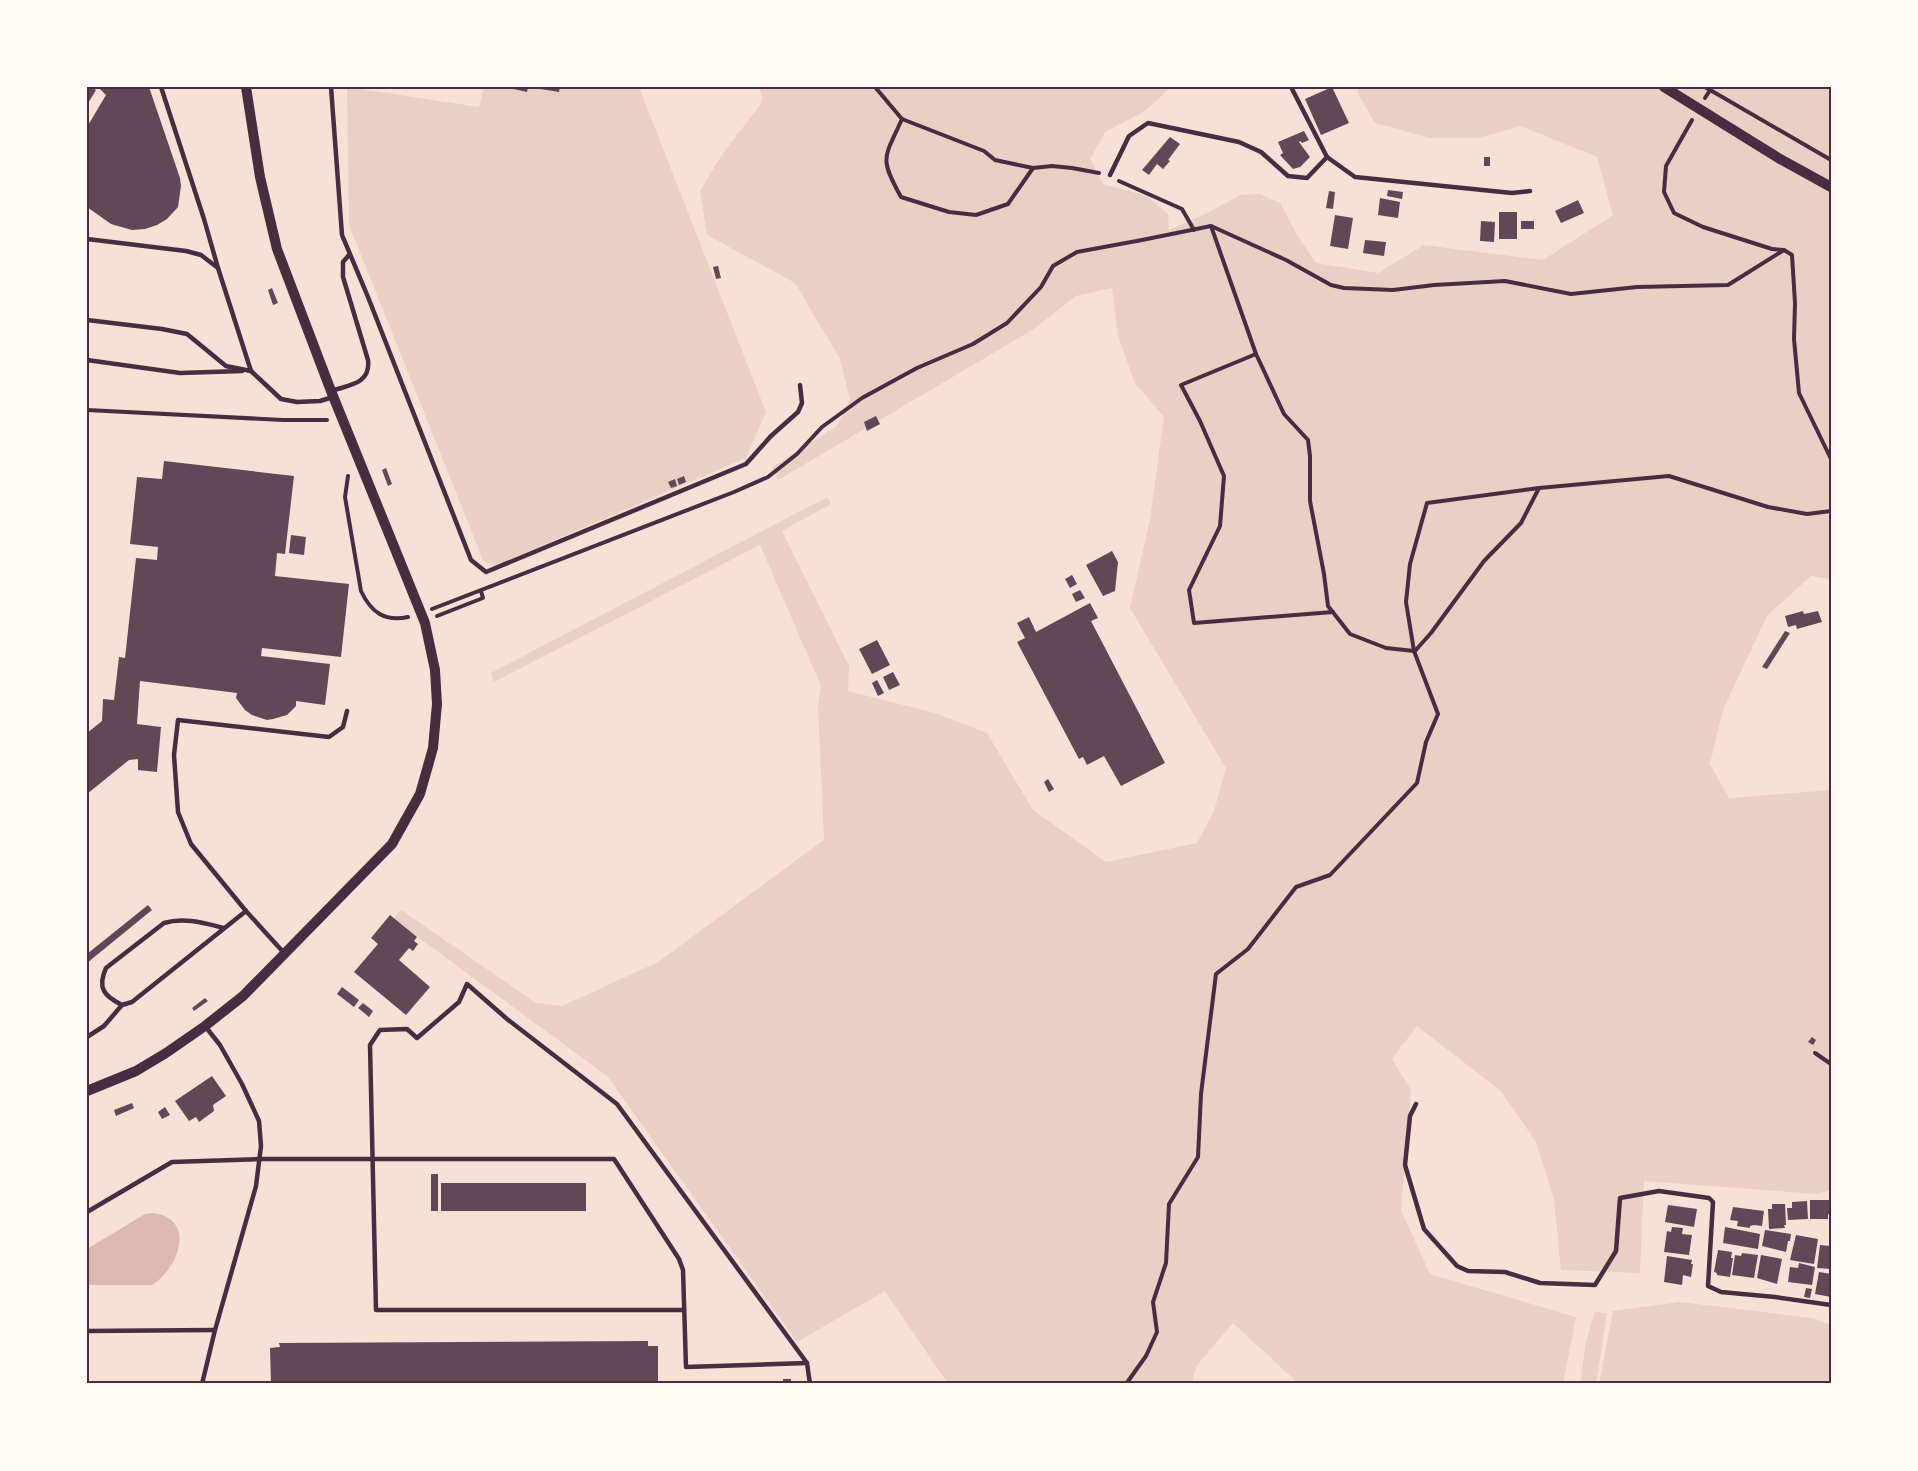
<svg xmlns="http://www.w3.org/2000/svg" width="1918" height="1471" viewBox="0 0 1918 1471" font-family="Raleway,sans-serif">
<style>
.green{fill:#ebcfc5}
.water{fill:#dcb8b0}
.building{fill:#644757}
.lines{fill:none;stroke-linecap:round;stroke-linejoin:round}
.path{stroke:#4a2c40;stroke-width:4}
.service{stroke:#4a2c40;stroke-width:4.5}
.tertiary{stroke:#4a2c40;stroke-width:10}
.neatline{fill:none;stroke:#4a2c40;stroke-width:2}
</style>
<rect width="100%" height="100%" fill="#f7e1d7"/>
<!-- green -->
<g class="green">
<polygon points="347,87 479,107 484,87 639,87 766,412 746,458 494,566 483,560 349,225"/>
<polygon points="758,87 1171,87 1145,111 1105,132 1090,159 1103,184 1147,196 1168,214 1169,230 1209,212 1240,195 1260,194 1280,203 1297,235 1316,263 1378,273 1424,245 1543,260 1613,215 1597,157 1520,126 1479,138 1430,138 1375,123 1358,94 1357,87 1831,87 1831,579 1811,576 1767,616 1723,710 1710,764 1729,798 1831,790 1831,1190 1817,1194 1644,1181 1640,1273 1561,1270 1554,1199 1536,1142 1501,1091 1417,1026 1392,1059 1411,1090 1401,1210 1430,1274 1576,1317 1563,1384 1299,1384 1233,1323 1197,1365 1191,1384 948,1384 885,1291 797,1342 607,1076 393,919 401,910 536,1003 562,1006 658,962 824,840 818,706 821,686 760,545 494,682 491,673 827,497 831,504 782,531 849,666 848,691 935,713 987,733 1033,810 1106,862 1197,843 1214,811 1226,768 1130,608 1150,519 1164,417 1135,383 1118,336 1112,288 1076,296 1034,329 778,480 772,467 837,426 850,399 840,359 795,283 707,235 700,191 721,156 760,105 763,98"/>
<polygon points="1680,1302 1812,1318 1831,1325 1831,1384 1599,1384 1613,1311"/>
<polygon points="1595,1312 1607,1313 1596,1384 1580,1384 1586,1341"/>
</g>
<!-- water -->
<path class="water" d="M154,1213C197,1220 178,1269 152,1285H87V1249L145,1214Z"/>
<!-- building -->
<g class="building">
<polygon points="87,87 92,87 96,90 87,105"/>
<polygon points="98,87 149,87 180,178 181,186 178,207 167,219 157,225 145,229 132,230 111,224 87,207 87,127 106,95"/>
<polygon points="504,87 528,87 527,92"/>
<polygon points="534,87 560,87 559,92 534,88"/>
<polygon points="1332,87 1349,123 1321,135 1305,99"/>
<polygon points="1304,131 1309,140 1302,143 1300,141 1299,142 1310,157 1300,167 1293,169 1280,155 1283,153 1278,142"/>
<polygon points="1170,137 1180,144 1168,160 1170,161 1163,169 1157,164 1149,175 1142,170"/>
<rect x="1484" y="157" width="6" height="9"/>
<polygon points="1388,190 1403,192 1402,199 1387,196"/>
<polygon points="1329,191 1335,192 1333,209 1326,208"/>
<polygon points="1380,198 1400,202 1398,218 1378,215"/>
<polygon points="1578,200 1584,213 1561,223 1555,211"/>
<rect x="1499" y="212" width="18" height="27"/>
<polygon points="1335,215 1353,218 1348,249 1330,246"/>
<polygon points="1481,221 1495,222 1494,242 1480,241"/>
<rect x="1521" y="221" width="13" height="8"/>
<polygon points="1365,240 1386,242 1384,256 1363,253"/>
<polygon points="718,266 721,278 716,279 713,267"/>
<polygon points="272,288 278,303 273,305 268,290"/>
<polygon points="876,416 880,424 867,431 864,422"/>
<polygon points="164,461 294,476 285,554 277,553 275,576 349,584 341,657 262,648 261,656 330,664 325,705 296,701 296,706 287,715 273,719 267,720 252,715 245,710 236,698 237,693 140,681 137,724 161,727 157,772 138,770 138,759 129,760 87,794 87,733 102,721 103,699 114,700 119,657 125,658 136,558 157,560 158,547 130,544 137,477 162,479"/>
<polygon points="386,468 392,484 388,486 382,470"/>
<polygon points="684,476 686,482 679,485 677,479"/>
<polygon points="675,479 677,486 671,488 668,482"/>
<polygon points="291,535 306,537 304,555 289,553"/>
<polygon points="1112,551 1118,562 1115,591 1103,596 1086,565"/>
<polygon points="1072,575 1077,584 1070,588 1065,579"/>
<polygon points="1080,590 1085,598 1076,602 1072,594"/>
<polygon points="1090,603 1098,618 1091,621 1165,763 1121,786 1104,756 1087,765 1083,757 1079,759 1017,642 1025,638 1017,623 1029,617 1036,632"/>
<polygon points="1803,611 1804,614 1818,611 1822,622 1797,629 1796,625 1788,627 1785,616"/>
<polygon points="1785,631 1790,633 1767,669 1762,667"/>
<polygon points="877,640 890,665 872,674 859,649"/>
<polygon points="893,672 900,685 889,690 883,677"/>
<polygon points="877,680 884,693 878,696 872,683"/>
<polygon points="1048,779 1054,789 1049,792 1044,782"/>
<polygon points="148,905 152,910 87,963 87,954"/>
<polygon points="390,915 417,937 414,941 418,944 413,951 409,948 399,960 430,987 406,1015 354,972 378,944 371,938"/>
<polygon points="342,987 359,1000 354,1007 337,994"/>
<polygon points="205,998 208,1001 194,1011 192,1008"/>
<polygon points="363,1003 373,1011 369,1017 358,1008"/>
<polygon points="1812,1037 1816,1040 1813,1045 1808,1042"/>
<polygon points="212,1076 226,1096 213,1105 214,1111 199,1122 196,1117 189,1121 175,1101"/>
<polygon points="132,1103 134,1108 116,1116 114,1110"/>
<polygon points="165,1107 170,1115 162,1119 158,1112"/>
<rect x="431" y="1174" width="7" height="37"/>
<rect x="441" y="1183" width="145" height="28"/>
<polygon points="1810,1200 1831,1200 1831,1215 1828,1214 1828,1219 1810,1219"/>
<polygon points="1807,1201 1808,1219 1788,1220 1787,1208 1792,1208 1792,1202"/>
<polygon points="1772,1204 1785,1204 1786,1225 1784,1225 1785,1228 1769,1229 1768,1209 1772,1209"/>
<polygon points="1668,1205 1697,1209 1694,1227 1665,1222"/>
<polygon points="1733,1207 1764,1211 1762,1226 1754,1225 1750,1226 1750,1228 1737,1226 1738,1221 1730,1220"/>
<polygon points="1672,1227 1683,1228 1682,1234 1692,1235 1689,1255 1664,1252 1667,1231 1671,1232"/>
<polygon points="1725,1227 1760,1234 1758,1249 1723,1243"/>
<polygon points="1765,1230 1791,1234 1790,1241 1788,1241 1786,1252 1762,1246"/>
<polygon points="1796,1235 1818,1239 1814,1264 1790,1260"/>
<polygon points="1820,1245 1831,1246 1831,1269 1817,1268"/>
<polygon points="1718,1250 1732,1252 1731,1258 1733,1258 1730,1277 1717,1275 1717,1273 1714,1272"/>
<polygon points="1742,1253 1758,1255 1754,1278 1732,1275 1735,1255 1741,1256"/>
<polygon points="1761,1255 1782,1259 1777,1284 1757,1278"/>
<polygon points="1667,1256 1692,1260 1691,1264 1693,1264 1691,1277 1683,1275 1682,1285 1664,1282"/>
<polygon points="1799,1263 1815,1267 1812,1285 1788,1282 1790,1267 1798,1268"/>
<polygon points="1819,1272 1831,1274 1831,1297 1815,1294"/>
<polygon points="1806,1288 1812,1289 1810,1298 1804,1297"/>
<polygon points="648,1341 648,1346 658,1346 658,1384 271,1384 270,1348 280,1347 279,1343"/>
<rect x="783" y="1379" width="8" height="5"/>
</g>
<g class="lines">
<!-- path -->
<g class="path">
<polyline points="875,87 902,119 984,151 995,160 1033,168 1052,166 1072,168 1099,173"/>
<polyline points="1705,87 1831,160"/>
<polyline points="1705,98 1712,87"/>
<path d="M902,119C884,159 879,157 901,197L949,212L976,215L1008,204L1033,168"/>
<polyline points="1692,120 1666,166 1664,192 1674,213 1703,227 1772,249 1784,250 1792,255 1795,303 1794,339 1799,393 1831,459"/>
<polyline points="1119,181 1182,209 1194,230"/>
<polyline points="1211,226 1256,354 1284,414 1308,440 1310,456 1310,501 1324,574 1328,606 1350,634 1386,648 1414,651"/>
<polyline points="1256,354 1181,385 1200,421 1224,476 1220,526 1189,590 1194,623 1333,612"/>
<polyline points="87,410 283,420 327,420"/>
<path d="M348,476L345,497L361,591C371,612 384,622 408,617"/>
<polyline points="432,609 734,492 768,477 797,454 822,427 862,398 917,368 973,344 1007,323 1041,287 1053,266 1077,252 1142,240 1211,226 1286,260 1331,285 1344,288 1393,290 1434,285 1505,281 1571,294 1637,287 1728,285 1784,250"/>
<polyline points="437,616 483,598 481,591"/>
<polyline points="1415,651 1431,633 1484,561 1521,523 1539,488"/>
<polyline points="1815,1053 1831,1064"/>
<polyline points="1126,1384 1146,1356 1157,1332 1153,1302 1166,1263 1169,1204 1198,1157 1201,1094 1216,974 1248,949 1296,887 1330,875 1417,783 1426,742 1438,714 1414,651 1406,602 1410,564 1427,503 1539,488 1669,476 1768,507 1807,514 1831,511"/>
</g>
<!-- service -->
<g class="service">
<polyline points="161,87 204,219 218,268"/>
<polyline points="331,87 342,235 368,297 471,560 486,572 746,464 771,436 798,412 802,403 800,385"/>
<polyline points="1291,87 1327,157 1355,177 1512,193 1530,191"/>
<polyline points="1110,175 1129,136 1148,123 1239,142 1261,152 1288,176 1307,178 1327,157"/>
<polyline points="87,239 186,251 201,255 218,268 251,371 281,399 297,402 320,401 333,397"/>
<polyline points="87,320 162,329 187,334 226,366 251,371"/>
<polyline points="87,360 180,373 242,371"/>
<path d="M331,391C349,385 371,384 368,360L343,277V262L349,255"/>
<path d="M224,928C204,923 184,917 164,923L106,968C97,988 104,996 122,1005L132,1002L246,911"/>
<polyline points="285,954 246,911 191,844 178,812 174,755 178,720 329,737 343,727 347,711"/>
<polyline points="87,1037 104,1026 122,1005"/>
<polyline points="1416,1104 1410,1116 1405,1165 1424,1229 1457,1266 1468,1271 1505,1272 1540,1283 1595,1285 1616,1251 1620,1198 1659,1191 1709,1198 1713,1202 1708,1286 1721,1292 1775,1297 1831,1305"/>
<polyline points="87,1212 172,1162 260,1159 614,1159 679,1259 683,1270 686,1367 807,1363"/>
<polyline points="684,1310 376,1310 370,1045 380,1030 407,1029 417,1038 459,1002 467,984 507,1019 617,1104 807,1363 810,1384"/>
<polyline points="87,1331 215,1330"/>
<polyline points="202,1384 215,1330 256,1186 261,1146 259,1121 242,1084 220,1045 205,1026"/>
</g>
<!-- tertiary -->
<g class="tertiary">
<polyline points="1664,87 1780,159 1831,187"/>
<polyline points="87,1091 136,1071 166,1053 205,1026 243,996 392,844 420,794 433,748 437,704 435,670 425,623 331,391 277,249 260,177 246,87"/>
</g>
</g>
<!-- border -->
<rect width="1918" height="1471" fill="none" stroke="#fffaf5" stroke-width="177"/>
<rect x="88" y="88" width="1742" height="1294" class="neatline"/>
</svg>
